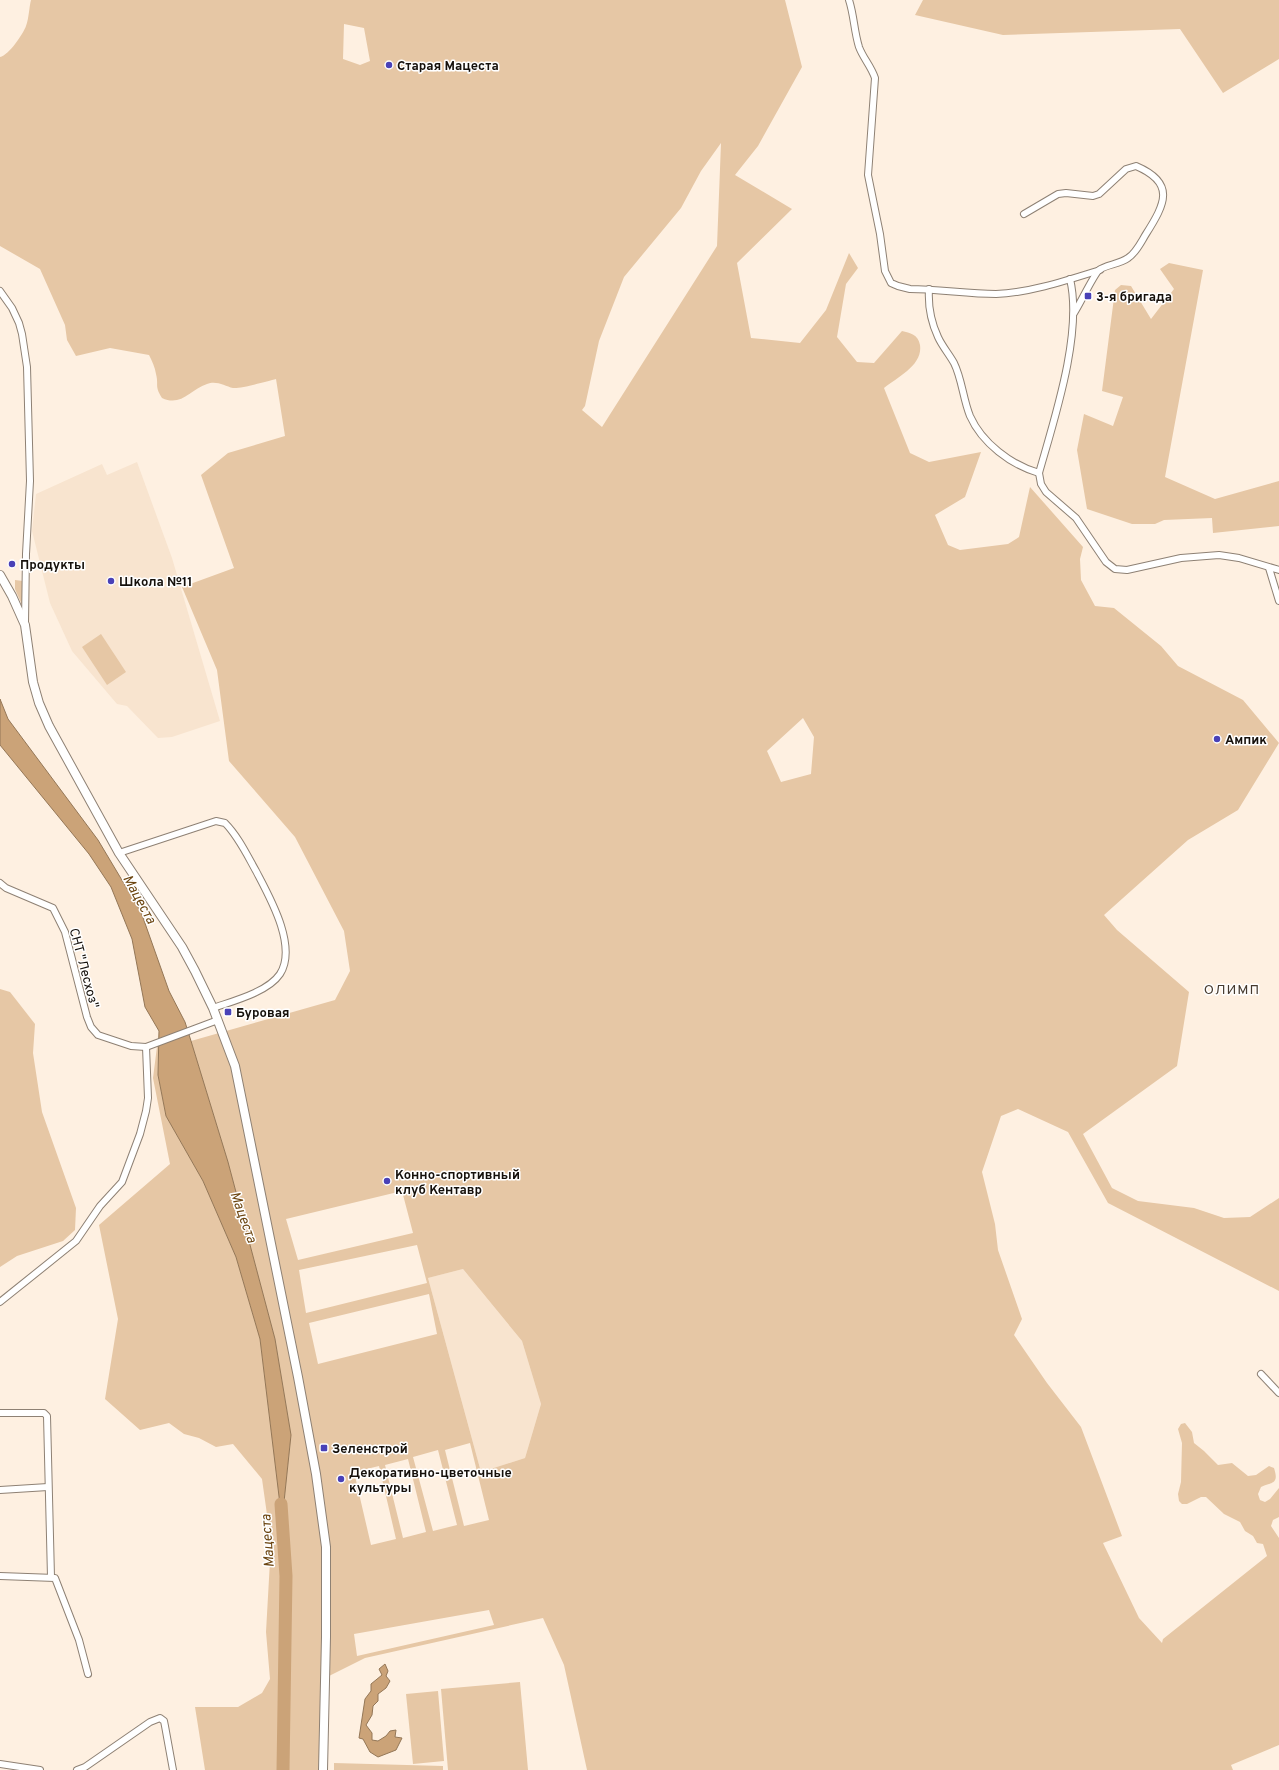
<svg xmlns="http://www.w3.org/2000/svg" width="1279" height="1770" viewBox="0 0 1279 1770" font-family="Overpass,sans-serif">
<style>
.built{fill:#f8e4cf}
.green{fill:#e6c7a5;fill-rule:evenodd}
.water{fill:#cba378;stroke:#947757}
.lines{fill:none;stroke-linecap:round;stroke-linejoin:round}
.river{stroke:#cba378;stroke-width:13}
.street-casing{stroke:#8e8174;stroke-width:8}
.secondary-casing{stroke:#8e8174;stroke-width:10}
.street{stroke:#fff;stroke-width:6}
.secondary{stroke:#fff;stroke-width:8}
.poi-dot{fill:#4941b7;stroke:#fff;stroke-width:1.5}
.labels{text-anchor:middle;stroke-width:3;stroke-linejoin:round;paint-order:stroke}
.poi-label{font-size:13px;font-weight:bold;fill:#15100b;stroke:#fff;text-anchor:start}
.street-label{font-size:13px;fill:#15100b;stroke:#fff}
.water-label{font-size:14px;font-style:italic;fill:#6c4510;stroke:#fff}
.neighbourhood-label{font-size:14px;letter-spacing:1px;fill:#463a2e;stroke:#fff}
</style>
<rect width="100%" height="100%" fill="#fef0e1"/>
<!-- built -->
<g class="built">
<polygon points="137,462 172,558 220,721 172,737 158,738 127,706 117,704 72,651 50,603 32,531 36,494 102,464 107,475"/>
<polygon points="463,1269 522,1341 541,1404 525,1458 481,1472 428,1278"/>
</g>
<!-- green -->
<g class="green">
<path d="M31,0H785L802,67L758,146L735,175L792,209L737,263L751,338L800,343L826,310L849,253L858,268L846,284L837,337L857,362L874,363L902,331C910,333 918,334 920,345C923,365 898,377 884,388L910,453L929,462L981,452L965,497L935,515L948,545L960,550L1008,544L1019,537L1030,487L1083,547L1080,559L1081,580L1095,606L1114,608L1161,646L1178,666L1243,700L1279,743L1238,810L1188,840L1104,915L1117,930L1189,992L1177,1066L1083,1134L1112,1188L1138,1201L1194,1208L1224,1218L1250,1217L1279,1198V1291L1108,1203L1068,1132L1018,1109L1001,1116L982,1172L995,1224L998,1250L1022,1319L1014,1335L1047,1383L1081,1427L1122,1536L1103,1543L1139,1618L1162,1643L1163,1639L1267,1556L1263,1544L1257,1543L1253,1536L1245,1531L1240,1522L1224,1514L1206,1497H1201L1187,1504H1182L1179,1501L1178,1494L1181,1482L1182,1443L1178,1429L1181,1424L1185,1423L1192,1432L1194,1443L1204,1451L1218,1465L1232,1463L1248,1476L1256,1475L1269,1466L1274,1468C1279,1484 1273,1482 1261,1487L1258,1494L1260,1500L1265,1502L1270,1499L1279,1488V1517L1273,1520L1271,1526L1279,1538V1745L1231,1765L1233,1770H587L564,1665L543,1618L365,1658L325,1678L318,1770H205L195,1707H238L262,1693L270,1679L266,1632L271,1543L262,1479L233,1444L216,1447L199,1438L184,1434L169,1423L140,1430L105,1399L118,1319L99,1225L170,1164L153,1078L159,1031L158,1075L166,1116L203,1181L236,1257L260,1339L282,1519L291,1435L275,1339L228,1162L191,1041L335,1000L350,971L344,931L295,837L229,761L217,670L182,587L234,568L201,475L228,453L285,436L276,379C268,381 240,389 233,388C225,386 216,380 207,384C190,390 181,407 162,398C154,385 159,386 156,374C155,367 152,361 149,355L110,348L76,356L67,340L65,325L40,269L0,246V57C9,55 23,34 26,26C29,18 29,8 31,0ZM344,24L364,28L370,61L360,65L343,59ZM721,143L717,246L602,427L582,410L585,406L599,341L624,277L681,208L701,171ZM803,718L814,737L811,774L781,782L767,751ZM402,1191L413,1233L298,1260L286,1219ZM417,1245L427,1283L306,1313L299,1270ZM463,1269L522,1341L541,1404L525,1458L481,1472L428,1278ZM429,1294L437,1334L318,1364L309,1323ZM470,1443L489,1520L464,1526L445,1450ZM438,1450L457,1525L433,1531L413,1457ZM408,1459L426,1532L403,1538L385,1465ZM379,1466L396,1539L371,1545L354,1472ZM489,1610L494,1625L357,1656L354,1634Z"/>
<polygon points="923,0 1279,0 1279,59 1223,93 1180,29 1003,35 915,15"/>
<polygon points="1169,263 1203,270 1165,477 1215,499 1279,481 1279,526 1213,533 1212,518 1164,520 1155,524 1132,524 1087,509 1077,450 1084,414 1113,426 1123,397 1102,391 1115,290 1121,285 1131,286 1151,319 1174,289 1160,269"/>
<polygon points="15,580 23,581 22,605 15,589"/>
<polygon points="101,634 126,672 107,685 82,647"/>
<polygon points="0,989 10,992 35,1024 33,1053 42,1112 76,1208 75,1230 63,1241 17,1256 0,1267"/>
<polygon points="520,1682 528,1770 448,1770 441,1689"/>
<polygon points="438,1691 444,1761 413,1764 406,1694"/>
<polygon points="334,1763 443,1766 443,1770 334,1770"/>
</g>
<!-- water -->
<g class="water">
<polygon points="0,699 8,719 98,840 141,912 169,991 185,1022 191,1041 228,1162 275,1339 291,1435 282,1521 260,1339 236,1257 203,1181 166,1116 158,1075 159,1031 145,1007 132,939 111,887 89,854 0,745"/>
<polygon points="385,1664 388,1671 386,1676 390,1681 386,1688 378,1694 378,1701 373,1706 372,1715 366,1725 372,1733 372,1740 378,1741 386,1736 390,1731 396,1730 395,1737 402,1738 396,1750 378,1757 370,1752 363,1739 359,1738 365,1699 371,1691 371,1684 382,1675 379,1669"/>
</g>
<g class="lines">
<!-- river -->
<polyline class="river" points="281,1504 286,1576 283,1770"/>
<defs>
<g id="street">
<path d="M849,0C854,15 854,31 859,47C863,58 871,66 875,78L868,175L880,234L885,271L891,283L898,286L910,289C939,289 967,294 996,294C1029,293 1068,280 1100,270"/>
<path d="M1024,214L1058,194L1066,193L1093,196L1099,194L1126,169L1136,166C1176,183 1165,204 1146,234C1141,242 1136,253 1128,258C1120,264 1105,265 1099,270C1093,276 1080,304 1074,313"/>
<path d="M1070,279C1083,333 1054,420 1039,473L1041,484L1046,492L1076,518L1106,562L1115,569L1127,570L1181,558L1219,555L1239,558L1279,570"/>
<path d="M929,289C928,305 931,322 938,337C942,346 949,354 954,363C962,379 963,399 970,416C982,443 1011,465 1039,473"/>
<polyline points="0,291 12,308 19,323 22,334 27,367 30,481 26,554 25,623"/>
<polyline points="1269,568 1279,601"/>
<path d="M119,853L216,821L225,823C238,836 247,855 256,871C269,896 298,946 280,974C268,992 233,1001 213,1008"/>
<polyline points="0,883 6,888 53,908 65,932 87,1017 91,1027 98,1035 131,1046 146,1047 218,1020"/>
<polyline points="0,1302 76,1241 100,1206 122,1182 140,1134 146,1111 148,1098 146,1047"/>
<polyline points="1261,1374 1279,1393"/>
<polyline points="0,1413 44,1413 47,1416 51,1577"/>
<polyline points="0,1490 48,1487"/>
<polyline points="0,1576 55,1578 79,1640 88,1674"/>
<polyline points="0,1764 40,1770"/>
<polyline points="77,1770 85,1767 150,1722 160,1718 164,1721 165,1726 173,1770"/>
</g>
<polyline id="secondary" points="0,575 12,596 25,625 33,682 39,703 49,726 119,853 182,947 195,971 213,1008 235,1066 298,1377 316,1474 326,1547 326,1637 323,1770"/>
</defs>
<!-- street casing -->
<use href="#street" class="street-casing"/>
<!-- secondary casing -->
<use href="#secondary" class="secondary-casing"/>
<!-- street -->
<use href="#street" class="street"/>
<!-- secondary -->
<use href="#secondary" class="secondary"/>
</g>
<!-- markers -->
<g class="poi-dot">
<circle cx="389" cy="65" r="4"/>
<rect x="1084" y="292" width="8" height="8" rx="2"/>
<circle cx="12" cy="564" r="4"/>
<circle cx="111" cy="581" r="4"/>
<circle cx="1217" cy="739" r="4"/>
<rect x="224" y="1008" width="8" height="8" rx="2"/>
<circle cx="387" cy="1181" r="4"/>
<rect x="320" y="1444" width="8" height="8" rx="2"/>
<circle cx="341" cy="1479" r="4"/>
</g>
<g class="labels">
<!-- poi labels -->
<g class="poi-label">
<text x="397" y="70">Старая Мацеста</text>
<text x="1096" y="301">3-я бригада</text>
<text x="20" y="569">Продукты</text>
<text x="119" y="586">Школа №11</text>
<text x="1225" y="744">Ампик</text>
<text x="236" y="1017">Буровая</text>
<text x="395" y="1179">Конно-спортивный<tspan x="395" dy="15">клуб Кентавр</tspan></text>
<text x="332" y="1453">Зеленстрой</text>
<text x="349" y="1477">Декоративно-цветочные<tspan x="349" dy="15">культуры</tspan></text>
</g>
<!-- street labels -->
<g class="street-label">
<text transform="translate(85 968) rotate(75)" y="5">СНТ "Лесхоз"</text>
</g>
<!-- water labels -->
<g class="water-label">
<text transform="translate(140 899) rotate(61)" y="5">Мацеста</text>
<text transform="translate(244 1217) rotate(70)" y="5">Мацеста</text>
<text transform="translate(267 1541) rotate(-94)" y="5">Мацеста</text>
</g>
<!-- neighbourhood labels -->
<g class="neighbourhood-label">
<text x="1232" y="994">ОЛИМП</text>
</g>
</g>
</svg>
